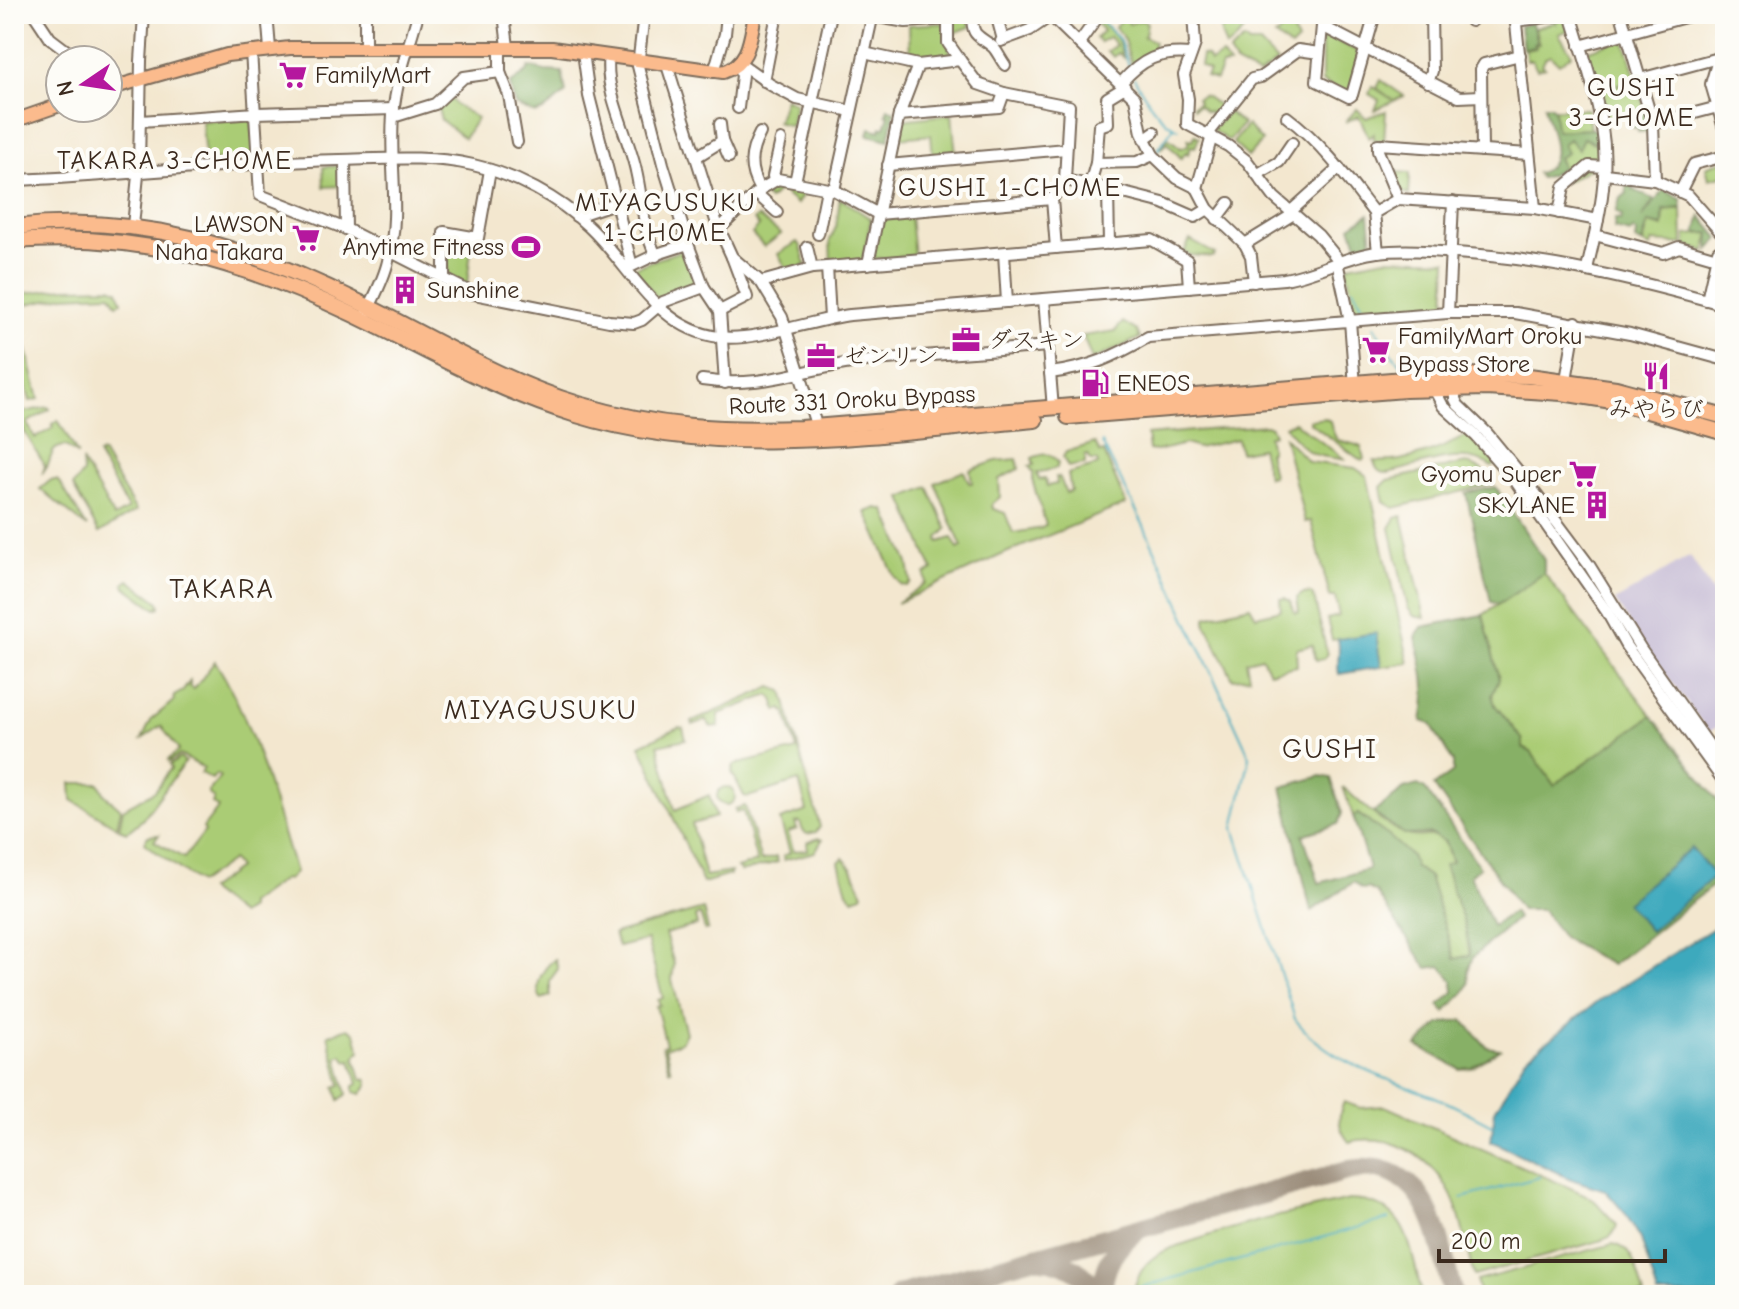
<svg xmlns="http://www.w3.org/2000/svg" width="1739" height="1309" viewBox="0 0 1739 1309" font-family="'Comic Neue','Klee One',sans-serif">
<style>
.industrial{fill:#c9bfd7}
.green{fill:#aacc75;stroke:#727b4a;stroke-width:2}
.forest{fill:#87b066;stroke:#616d42;stroke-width:2}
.water{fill:#3da9bd;stroke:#3c6a6e;stroke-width:2}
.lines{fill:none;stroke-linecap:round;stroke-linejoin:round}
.stream{stroke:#3da9bd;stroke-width:2}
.taxiway{stroke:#978876;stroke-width:20}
.minor-casing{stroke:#7b6c5c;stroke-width:14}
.major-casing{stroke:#7b6c5c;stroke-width:16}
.highway-casing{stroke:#7b6c5c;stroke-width:18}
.minor{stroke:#fff;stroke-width:10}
.major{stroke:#fbbb8d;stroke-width:12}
.highway{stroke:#fbbb8d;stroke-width:14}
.labels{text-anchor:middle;stroke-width:8;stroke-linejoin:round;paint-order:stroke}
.poi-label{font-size:24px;fill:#3b2a1e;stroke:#fdfcf7;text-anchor:start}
.street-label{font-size:24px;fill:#3b2a1e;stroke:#fdfcf7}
.neighbourhood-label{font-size:26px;letter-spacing:2px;fill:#3b2a1e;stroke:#fdfcf7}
.quarter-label{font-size:28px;letter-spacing:2px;fill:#3b2a1e;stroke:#fdfcf7}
</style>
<rect width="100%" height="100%" fill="#fdfcf7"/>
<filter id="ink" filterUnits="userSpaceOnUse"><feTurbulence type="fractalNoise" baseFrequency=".0125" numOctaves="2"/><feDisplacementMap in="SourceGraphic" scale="16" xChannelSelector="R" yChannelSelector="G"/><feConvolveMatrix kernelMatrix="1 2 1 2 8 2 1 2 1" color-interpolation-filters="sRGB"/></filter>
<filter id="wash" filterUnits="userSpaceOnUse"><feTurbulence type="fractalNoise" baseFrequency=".006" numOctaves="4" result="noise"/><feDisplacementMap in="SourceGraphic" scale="32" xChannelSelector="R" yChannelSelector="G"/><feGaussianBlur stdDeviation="1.8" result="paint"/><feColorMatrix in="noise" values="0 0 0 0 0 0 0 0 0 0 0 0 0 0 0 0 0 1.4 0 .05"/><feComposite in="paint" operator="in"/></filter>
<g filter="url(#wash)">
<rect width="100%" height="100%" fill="#f3e7cf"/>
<!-- industrial -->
<polygon class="industrial" points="1690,556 1725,613 1725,722 1709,732 1651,655 1615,601"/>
<!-- green -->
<g class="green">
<polygon points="952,14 970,14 970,27 956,32 952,38"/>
<polygon points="1122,14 1132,16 1127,18 1129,24 1141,20 1147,22 1145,36 1142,36 1154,41 1154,51 1132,65 1123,37 1115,27 1123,17"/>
<polygon points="1282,14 1299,14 1293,33 1298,41 1291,48 1275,36 1282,31 1280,28"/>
<polygon points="1223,17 1249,24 1236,40 1226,48 1221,34"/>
<polygon points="1565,19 1569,30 1559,34 1572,54 1559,64 1550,55 1545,58 1542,65 1545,67 1537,69 1532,60 1526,60 1525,50 1536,48 1535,45 1539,44 1535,28 1555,22 1556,25 1555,20"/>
<polygon points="1100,20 1118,39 1123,57 1118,53 1114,57 1107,51 1116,45 1109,37 1100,42 1096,38 1103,31 1097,24"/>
<polygon points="945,23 951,57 910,59 909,25"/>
<polygon points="1328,37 1358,51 1359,57 1350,91 1345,93 1322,82 1322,39"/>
<polygon points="1621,39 1625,41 1645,110 1606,120 1598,91 1633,81 1597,89 1586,51"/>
<polygon points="1244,40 1249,44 1260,44 1277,62 1258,75 1235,63 1229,53"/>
<polygon points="1202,55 1207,56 1210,62 1222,55 1229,65 1222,66 1216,80 1206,77 1209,71 1200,66"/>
<polygon points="1381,80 1404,96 1375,110 1379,100 1369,94 1372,86 1393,100 1377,88"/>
<polygon points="448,95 456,105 477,118 464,138 441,120 437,105"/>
<polygon points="1204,95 1224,110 1214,121 1209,111 1206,112 1199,105 1194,108 1193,106 1199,102 1197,98"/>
<polygon points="785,98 795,103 791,126 777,122"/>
<polygon points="1357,109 1366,118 1386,111 1384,141 1374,140 1374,134 1369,138 1359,116 1345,122"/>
<polygon points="1554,109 1587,109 1590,129 1556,131"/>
<polygon points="1228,112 1243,124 1229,141 1212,130"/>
<polygon points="952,114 956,155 933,157 931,135 898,138 901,120"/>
<polygon points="249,118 252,121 255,156 205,161 202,121"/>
<polygon points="1247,125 1262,141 1248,157 1233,143"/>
<polygon points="1195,135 1199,137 1195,147 1191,146 1188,154 1186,152 1181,158 1167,143 1160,149 1168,138 1181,148 1188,145 1188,139 1193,140"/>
<polygon points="1583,138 1599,145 1600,162 1566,182 1558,158 1566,153 1562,145 1569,139"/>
<polygon points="1725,160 1725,175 1709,179 1706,167"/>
<polygon points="340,166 341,186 324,187 323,167"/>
<polygon points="1393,172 1410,173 1409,195 1400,191"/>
<polygon points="779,182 806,189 797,204 779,190 769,200 761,192"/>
<polygon points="840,198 871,219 863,260 831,263 830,240 836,227"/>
<polygon points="1682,209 1683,244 1652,242 1651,247 1643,244 1649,223 1663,227 1664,211"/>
<polygon points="910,216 914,256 875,259 873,257 880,220"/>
<polygon points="758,217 781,234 764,247 752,234 759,226 754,220"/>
<polygon points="1710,233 1705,251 1686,246 1686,235"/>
<polygon points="452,239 472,241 467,285 448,276 447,240"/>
<polygon points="1190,240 1215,254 1212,257 1190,255 1184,252"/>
<polygon points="797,242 801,246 806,265 788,271 778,254"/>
<polygon points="685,249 699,280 697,287 658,299 633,268"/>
<polygon points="1386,258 1447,260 1445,308 1442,310 1358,316 1355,314 1347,270 1349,265"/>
<polygon points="111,287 118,290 122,302 117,304 111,294 65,296 14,307 14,295 19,294 64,288"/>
<polygon points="19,320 39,399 30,401 16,346 14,345 14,321"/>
<polygon points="1123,322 1137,331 1140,338 1092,360 1083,336 1115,331"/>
<path d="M48,407L50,409L27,423L35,438L53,428L52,424L58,420L78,455L66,446C46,447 54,463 43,472L45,466L14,414Z"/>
<path d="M1324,418L1330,421C1337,450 1340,437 1361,447L1364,459L1362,461L1310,423V420Z"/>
<path d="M1294,422L1346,460C1310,455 1308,456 1285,426Z"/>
<polygon points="1266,425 1271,427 1274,434 1268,436 1271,451 1268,452 1273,476 1268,477 1261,448 1240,452 1237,439 1198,448 1185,444 1157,451 1149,450 1147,435"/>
<path d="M1469,434L1496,464L1492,467C1463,446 1420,466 1388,473C1379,474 1376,469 1374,461C1405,464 1443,449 1469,434Z"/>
<polygon points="1284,437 1309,462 1355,468 1367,476 1409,663 1381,667 1376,634 1332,640 1327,619 1339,616 1335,597 1330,597 1311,521 1305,522"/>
<path d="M1095,443L1100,453L1104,452L1126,504L1008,552L897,603L926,583L925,574L933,570L902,498L928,487L947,529L938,538L939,542L952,538L958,549L962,547L935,483L964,471L969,483H972L970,470L996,461L1017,459L1019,469L999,479L1000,497L992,504L993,509L1005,513L1013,533L1042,528L1046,525L1033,483V472L1029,466L1034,465L1032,458C1043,454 1051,451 1058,462L1057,468L1037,473L1039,480L1045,479L1047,486L1057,484L1056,477L1060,478L1066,493L1071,491L1068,474L1098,465L1097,461H1091L1088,455L1085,456V464L1068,467L1063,457L1066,452Z"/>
<polygon points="102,453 136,511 99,533 73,486 83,473 82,461 114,517 128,509 98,455"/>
<polygon points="1466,463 1481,469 1493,484 1394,508 1384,502 1381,487 1388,480"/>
<polygon points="51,480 57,480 61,484 87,527 40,489"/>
<polygon points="877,508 885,510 908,563 911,582 907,586 901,585 895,577 866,512"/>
<polygon points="1402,516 1425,618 1414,616 1408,608 1390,528 1396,518"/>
<polygon points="1544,573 1652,716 1554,785 1531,752 1523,748 1523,740 1495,705 1492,695 1499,679 1483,615"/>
<polygon points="129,580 159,602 160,607 156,609 126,587 124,584"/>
<polygon points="1311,593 1314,597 1327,653 1324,659 1316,660 1312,645 1296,649 1297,666 1269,672 1262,657 1246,661 1249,677 1233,679 1206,624 1206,617 1250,606 1256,616 1281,610 1280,599 1285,598 1291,602 1295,613 1299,612 1297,598 1302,594"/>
<path d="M215,661C255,724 272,801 295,872L288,880L284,879L249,904V909L240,915L208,890L238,868L232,860L199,883L144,843L148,836L159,835L154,841L184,858L205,831L203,828L218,808L212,803L214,799L208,793L220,776L216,774L212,779L201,773L204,768L180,755L169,762L168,760L179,750L161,726L142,739L152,719L174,701V696L183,691L190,681V687L194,689Z"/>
<polygon points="771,687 783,691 820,827 816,832 807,834 803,831 800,822 795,823 797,829 788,832 793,851 808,850 807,843 818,838 822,840 815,852 784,860 783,856 790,853 780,820 807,811 799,781 748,797 744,796 732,772 734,765 797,750 786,713 782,709 777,711 773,699 769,695 719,714 719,727 711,727 706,720 693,725 692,722"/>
<polygon points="679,727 683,728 686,739 658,745 675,810 709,795 716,817 692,824 705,876 731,872 730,875 703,883 640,745"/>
<polygon points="180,758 185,762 142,820 127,832 119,829 123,809 155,791 171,768 170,765"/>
<polygon points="71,783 99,783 105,795 121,809 117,827 72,800"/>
<circle cx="726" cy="796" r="9"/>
<path d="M1343,787C1357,800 1393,834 1411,836C1423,838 1431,833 1443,839L1452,863L1445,865L1466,928L1471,955L1455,960L1429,877L1415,867L1411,856L1358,814L1353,816Z"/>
<polygon points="745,806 761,861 776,857 778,862 741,872 737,868 757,862 743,811 736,813 735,809"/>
<polygon points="843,858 851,867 863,893 862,895 853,898 847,892 839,862"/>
<polygon points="703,909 708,929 705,930 700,914 695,916 697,925 665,934 674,964 672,980 686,1033 681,1042 665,1048 671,1070 669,1070 662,1046 666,1045 656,1006 660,1005 658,1000 663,998 647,940 618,947 614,934"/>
<path d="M555,959L558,969L550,980V996L541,999C533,985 543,968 555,959Z"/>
<polygon points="348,1028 355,1033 360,1051 355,1058 361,1079 367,1079 368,1085 361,1094 354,1092 354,1086 358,1084 351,1060 346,1061 343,1055 337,1057 347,1094 339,1100 335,1087 341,1085 328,1035"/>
<path d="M1344,1102L1360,1108L1385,1106L1584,1194L1595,1201L1617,1225C1614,1236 1609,1238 1599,1241L1474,1276C1467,1252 1461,1211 1449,1191C1430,1155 1389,1132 1349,1142C1338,1128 1337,1117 1344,1102Z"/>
<path d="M1349,1200C1408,1201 1409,1244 1421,1290L1404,1295H1133C1135,1281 1142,1266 1153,1258C1166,1248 1184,1244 1199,1239C1249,1221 1298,1212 1349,1200Z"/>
<path d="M1613,1244C1635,1247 1638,1277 1644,1295H1480L1476,1281Z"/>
</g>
<!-- forest -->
<g class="forest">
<polygon points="1532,23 1537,43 1534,44 1535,47 1523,49 1520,26"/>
<polygon points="529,67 545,71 562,72 566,93 543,111 535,114 515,105 510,84 527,72"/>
<path d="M1544,105H1550L1554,109L1556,131L1593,129L1598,133L1596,143L1583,138L1578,149L1569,139L1563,145L1567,153L1558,158L1562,167L1551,175L1540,178L1537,173C1570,165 1547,125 1544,105Z"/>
<polygon points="888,108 895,112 889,140 868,135 870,128 880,131 881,127 885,127 889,115 886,114"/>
<polygon points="1645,111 1649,131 1638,132 1638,128 1633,128 1631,116"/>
<polygon points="1626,185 1632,185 1632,189 1654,200 1642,218 1664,190 1681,199 1682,208 1663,210 1663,226 1648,223 1642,243 1636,241 1637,233 1633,230 1631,233 1614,229 1615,219 1621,220 1622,216 1616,212 1620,199 1627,193"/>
<polygon points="1369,214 1372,245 1359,250 1351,226"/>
<polygon points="1701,216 1719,238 1709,251 1710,233 1696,233"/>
<polygon points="1496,487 1544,560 1544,573 1499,604 1491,602 1466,493"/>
<path d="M1483,615L1499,679L1492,695L1495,705L1523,740V748L1531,752L1554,785L1652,716L1725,810V876L1612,965L1563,938L1543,910H1521L1434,786L1453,772V762L1431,724L1422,721C1429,689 1423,668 1416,637L1422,627Z"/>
<polygon points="1321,776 1331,778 1342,813 1338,824 1303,835 1319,883 1369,869 1353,816 1358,814 1390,837 1411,856 1415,867 1429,877 1455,959 1470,955 1465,927 1444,865 1452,862 1445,842 1431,834 1405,835 1373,813 1404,789 1418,785 1425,789 1480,867 1470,875 1492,926 1513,912 1517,918 1473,957 1468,971 1469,984 1463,994 1445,1012 1439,1005 1454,992 1453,981 1441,966 1427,968 1376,892 1368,888 1362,889 1354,882 1311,911 1282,787"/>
<polygon points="1463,1020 1487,1047 1500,1049 1472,1068 1460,1069 1417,1046 1439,1024"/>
</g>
<!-- water -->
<g class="water">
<path d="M1376,633L1381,667L1339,674C1336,662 1341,652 1338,639Z"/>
<polygon points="1691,848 1715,876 1650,931 1626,903"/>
<polygon points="1725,921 1725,1295 1658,1295 1641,1239 1625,1213 1605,1190 1571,1179 1491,1141 1495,1110 1525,1059 1601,999"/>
</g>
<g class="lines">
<!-- stream -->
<g class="stream">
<polyline points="1101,20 1119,39 1130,68"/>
<path d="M1134,78C1144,95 1159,122 1179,129"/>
<polyline points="1156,152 1173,128"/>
<polyline points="1353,288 1366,312"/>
<polyline points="1374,326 1389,351 1403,366"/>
<path d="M1102,443L1143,524L1250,757L1234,828L1295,1019C1326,1060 1383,1078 1430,1095C1451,1103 1472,1115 1492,1125"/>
<polyline points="1462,1198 1540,1177"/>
<polyline points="1138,1288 1389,1219"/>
</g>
<!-- taxiway -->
<g class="taxiway">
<path d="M1041,1259C1066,1261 1086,1273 1099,1295"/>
<path d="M899,1295L1350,1170C1360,1169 1372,1167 1382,1170C1435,1183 1441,1251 1453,1295"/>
<path d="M1102,1295C1103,1267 1114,1248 1136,1231"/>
</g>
</g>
</g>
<g filter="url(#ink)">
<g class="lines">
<defs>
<g id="minor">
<polyline points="34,14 50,38 79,60"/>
<polyline points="504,14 508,47"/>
<polyline points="644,14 638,66 663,164 688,244 704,287 720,311 725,383"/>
<path d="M972,14C972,39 978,34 993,47C997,51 1001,60 1005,65"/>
<polyline points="996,14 1003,40 1001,41"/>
<polyline points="1052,14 1057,22 1135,98 1142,133 1153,155 1177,178 1197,188 1208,209 1245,244 1251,256 1254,282"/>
<polyline points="1193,14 1195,44 1184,75 1188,99 1187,124 1228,146 1247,161 1274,197 1318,235 1336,257 1350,321 1355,386"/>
<polyline points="1325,14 1322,26 1459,97 1481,96"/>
<polyline points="1470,14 1471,21"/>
<path d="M1571,14C1582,51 1596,90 1602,128C1610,175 1598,223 1587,269"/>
<polyline points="1621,14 1653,124 1655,180"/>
<polyline points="1722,14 1725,24"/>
<polyline points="872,16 906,22 948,19 948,43 960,60"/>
<polyline points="1515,21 1571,14"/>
<polyline points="1322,26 1317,81 1349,97 1352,95 1375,14"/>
<polyline points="1725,35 1711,84 1725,132"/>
<polyline points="1003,40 1030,30 1052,15"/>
<polyline points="1079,43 1100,14"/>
<polyline points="1580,46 1696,14"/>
<polyline points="500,47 500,72 509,95 517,142"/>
<polyline points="365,48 365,14"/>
<polyline points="270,49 268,25 271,14"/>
<polyline points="251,51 260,195 346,229 474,294 609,321 634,323 642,320 663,302 704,287"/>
<polyline points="583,52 589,96 632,266 657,254 688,244"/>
<polyline points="864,53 918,65"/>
<path d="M609,56C603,89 629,137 636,171C643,201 642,227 656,256"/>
<polyline points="740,63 771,85 797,99 851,111"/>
<polyline points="667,65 717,224 732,257 761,282 782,317 818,431"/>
<polyline points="737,65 742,75 738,108"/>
<polyline points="714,72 725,34 727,14"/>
<polyline points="1640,79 1718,58"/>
<polyline points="764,81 777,14"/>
<polyline points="1428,82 1432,71 1431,14"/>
<path d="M1121,83C1142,59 1159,51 1191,54"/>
<polyline points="899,115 999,107 1004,93"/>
<polyline points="393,117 435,104 464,77 500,72"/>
<path d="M1287,117C1322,143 1347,178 1374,213"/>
<polyline points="141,121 256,113 394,109"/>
<polyline points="720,124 722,141 729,157"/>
<polyline points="1653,124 1718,107"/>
<path d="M760,133C749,154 748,169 760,190"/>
<polyline points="1208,134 1252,79 1261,77 1298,50 1319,53"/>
<polyline points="1144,139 1154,132"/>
<polyline points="1482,151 1481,69 1484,64 1520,55"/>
<polyline points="696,157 722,141"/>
<polyline points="345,160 346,229"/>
<polyline points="1096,163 1137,162 1153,155"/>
<polyline points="888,165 1066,149"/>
<polyline points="1258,174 1279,162 1292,143"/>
<polyline points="1605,174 1655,180 1689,196 1725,237"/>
<path d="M14,180C123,176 231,162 340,160C384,159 429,155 473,165C515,175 558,197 589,227C632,267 656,329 719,337C755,342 812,320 850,315L1284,279C1316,274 1345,256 1377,252C1403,249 1430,251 1456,253C1549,259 1636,280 1725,305"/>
<polyline points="1065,180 1108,189 1109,244"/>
<polyline points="774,181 773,176 781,140"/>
<polyline points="795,182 831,14"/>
<polyline points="1090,184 1096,163 1099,126 1108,123 1107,98 1125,87"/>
<polyline points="1197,188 1212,136"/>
<polyline points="1108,189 1163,203 1195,217 1208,209"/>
<polyline points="834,190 873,14"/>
<polyline points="1680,192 1694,164 1725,156"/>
<polyline points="757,194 777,212"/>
<polyline points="1398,199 1378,151 1378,144 1529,154"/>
<polyline points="1535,208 1598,220"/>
<polyline points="1290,212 1339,168"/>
<polyline points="1559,213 1564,187 1589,166 1604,167"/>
<polyline points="576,216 615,203"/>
<polyline points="1217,219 1229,203"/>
<polyline points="133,226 139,165 141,61 144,14"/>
<polyline points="719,229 761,189 778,179 834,190 878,214 1052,199"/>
<polyline points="818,234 827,189"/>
<polyline points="1595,235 1663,253 1679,247 1717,258"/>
<polyline points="1245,244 1292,215"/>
<polyline points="807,247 812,268"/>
<polyline points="1378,252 1374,213 1398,199 1535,208 1515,14"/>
<polyline points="1004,253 1007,302"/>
<polyline points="868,264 899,115 918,65 960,60 978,84 1004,93 1069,106 1065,180 1052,199 1056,248"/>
<polyline points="444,279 444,232 478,238 490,170"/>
<polyline points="761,282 812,268 827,267"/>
<polyline points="1044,299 1053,409"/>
<polyline points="1707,300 1718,251 1725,246"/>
<polyline points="720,311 747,297 732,257"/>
<path d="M367,312C375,295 384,279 388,261C401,213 389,163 393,115C396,80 409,47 418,14"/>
<polyline points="1448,313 1453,202"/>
<polyline points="830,318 827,267 1152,240 1187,260 1189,287"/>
<path d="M1050,373C1089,368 1114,357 1148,337L1448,313H1515L1630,334L1725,360"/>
<path d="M702,380C762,389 802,369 858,362C921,355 984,352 1047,346"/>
<polyline points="1566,380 1576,322"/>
<polyline points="1434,389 1443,406 1476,436 1516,482 1607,612 1626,646 1725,783"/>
<polyline points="1455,389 1455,399 1458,405 1486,432 1523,477 1589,565 1641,649 1725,768"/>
<polyline points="1725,480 1723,487 1725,488"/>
</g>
<g id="major">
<path d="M108,89L227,55L290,48H552L723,72C750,63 750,39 755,14"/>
<polyline points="14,121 60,105"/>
</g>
<g id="highway">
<path d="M14,227C139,212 248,247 359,302C431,337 502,381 579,404C657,427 721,431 801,428L1453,375L1529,376L1616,388L1725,417"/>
<path d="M14,241C137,231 243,262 352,314C425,349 495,390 573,414C724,461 881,434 1035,420"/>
<polyline points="1068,417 1405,390 1487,388 1562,393 1612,401 1725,433"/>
</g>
</defs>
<!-- minor casing -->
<use href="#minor" class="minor-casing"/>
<!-- major casing -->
<use href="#major" class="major-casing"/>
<!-- highway casing -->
<use href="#highway" class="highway-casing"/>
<!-- minor -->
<use href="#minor" class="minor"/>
<!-- major -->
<use href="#major" class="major"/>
<!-- highway -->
<use href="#highway" class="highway"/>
</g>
</g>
<!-- icons -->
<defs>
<symbol id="supermarket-bare" viewBox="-9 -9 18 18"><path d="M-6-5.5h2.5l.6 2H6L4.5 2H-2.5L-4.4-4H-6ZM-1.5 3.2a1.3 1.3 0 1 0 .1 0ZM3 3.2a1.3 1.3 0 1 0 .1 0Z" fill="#b5179e" stroke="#fdfcf7" stroke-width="2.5" paint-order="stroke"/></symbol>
<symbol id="stadium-bare" viewBox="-9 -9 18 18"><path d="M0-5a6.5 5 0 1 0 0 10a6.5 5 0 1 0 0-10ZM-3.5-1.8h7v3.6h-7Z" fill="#b5179e" stroke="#fdfcf7" stroke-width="2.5" paint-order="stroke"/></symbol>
<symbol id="building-bare" viewBox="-9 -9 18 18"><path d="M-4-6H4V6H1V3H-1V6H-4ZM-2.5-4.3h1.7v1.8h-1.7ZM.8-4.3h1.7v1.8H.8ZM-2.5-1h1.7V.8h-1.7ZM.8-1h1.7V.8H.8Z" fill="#b5179e" stroke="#fdfcf7" stroke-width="2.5" paint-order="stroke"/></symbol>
<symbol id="office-bare" viewBox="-9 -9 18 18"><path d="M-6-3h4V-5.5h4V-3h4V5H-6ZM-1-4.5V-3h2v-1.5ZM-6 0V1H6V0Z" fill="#b5179e" stroke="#fdfcf7" stroke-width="2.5" paint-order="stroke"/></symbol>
<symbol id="restaurant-bare" viewBox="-9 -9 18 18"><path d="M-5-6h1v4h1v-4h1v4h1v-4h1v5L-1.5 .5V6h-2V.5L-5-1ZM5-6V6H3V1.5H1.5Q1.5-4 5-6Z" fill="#b5179e" stroke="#fdfcf7" stroke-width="2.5" paint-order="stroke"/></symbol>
<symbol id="fuel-bare" viewBox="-9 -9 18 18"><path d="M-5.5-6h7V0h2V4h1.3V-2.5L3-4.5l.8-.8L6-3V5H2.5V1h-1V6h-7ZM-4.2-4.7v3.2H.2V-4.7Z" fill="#b5179e" stroke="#fdfcf7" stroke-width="2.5" paint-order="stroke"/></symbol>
</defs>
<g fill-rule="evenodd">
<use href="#supermarket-bare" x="273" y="55" width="40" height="40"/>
<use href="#supermarket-bare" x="286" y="218" width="40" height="40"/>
<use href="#stadium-bare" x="506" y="227" width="40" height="40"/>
<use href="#building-bare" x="385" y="270" width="40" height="40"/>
<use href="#office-bare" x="946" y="320" width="40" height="40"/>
<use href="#supermarket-bare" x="1356" y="330" width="40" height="40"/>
<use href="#office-bare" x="801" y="336" width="40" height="40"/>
<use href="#restaurant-bare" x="1636" y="356" width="40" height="40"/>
<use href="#fuel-bare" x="1075" y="363" width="40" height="40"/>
<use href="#supermarket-bare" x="1563" y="454" width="40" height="40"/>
<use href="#building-bare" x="1577" y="485" width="40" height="40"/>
</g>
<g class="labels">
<!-- poi labels -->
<g class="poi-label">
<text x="315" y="83">FamilyMart</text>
<text x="284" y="232" text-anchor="end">LAWSON<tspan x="284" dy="28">Naha Takara</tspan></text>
<text x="504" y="255" text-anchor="end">Anytime Fitness</text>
<text x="427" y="298">Sunshine</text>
<text x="1398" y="344">FamilyMart Oroku<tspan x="1398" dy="28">Bypass Store</tspan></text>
<text x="988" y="348">ダスキン</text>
<text x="843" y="364">ゼンリン</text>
<text x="1117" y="391">ENEOS</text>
<text x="1656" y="417" text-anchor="middle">みやらび</text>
<text x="1561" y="482" text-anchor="end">Gyomu Super</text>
<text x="1575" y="513" text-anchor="end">SKYLANE</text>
</g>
<!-- street labels -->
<g class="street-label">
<text transform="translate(852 400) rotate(-3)" y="8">Route 331 Oroku Bypass</text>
</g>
<!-- neighbourhood labels -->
<g class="neighbourhood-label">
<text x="1632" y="96">GUSHI<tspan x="1632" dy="30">3-CHOME</tspan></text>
<text x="175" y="169">TAKARA 3-CHOME</text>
<text x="1010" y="196">GUSHI 1-CHOME</text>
<text x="666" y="211">MIYAGUSUKU<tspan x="666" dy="30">1-CHOME</tspan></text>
</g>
<!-- quarter labels -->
<g class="quarter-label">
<text x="222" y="598">TAKARA</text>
<text x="541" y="719">MIYAGUSUKU</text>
<text x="1330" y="758">GUSHI</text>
</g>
</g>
<!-- margin -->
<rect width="1739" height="1309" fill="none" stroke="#fdfcf7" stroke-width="48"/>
<!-- north arrow -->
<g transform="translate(84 84) rotate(257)"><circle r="38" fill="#fdfcf7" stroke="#afa8a0" stroke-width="2"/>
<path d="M0-6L14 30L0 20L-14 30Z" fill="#b5179e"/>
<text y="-12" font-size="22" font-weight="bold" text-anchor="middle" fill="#3b2a1e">N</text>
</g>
<!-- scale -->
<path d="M1439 1249v12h226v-12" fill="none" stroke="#3b2a1e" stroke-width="4"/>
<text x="1451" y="1249" font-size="24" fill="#3b2a1e" stroke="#fdfcf7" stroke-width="6" paint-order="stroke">200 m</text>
</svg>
